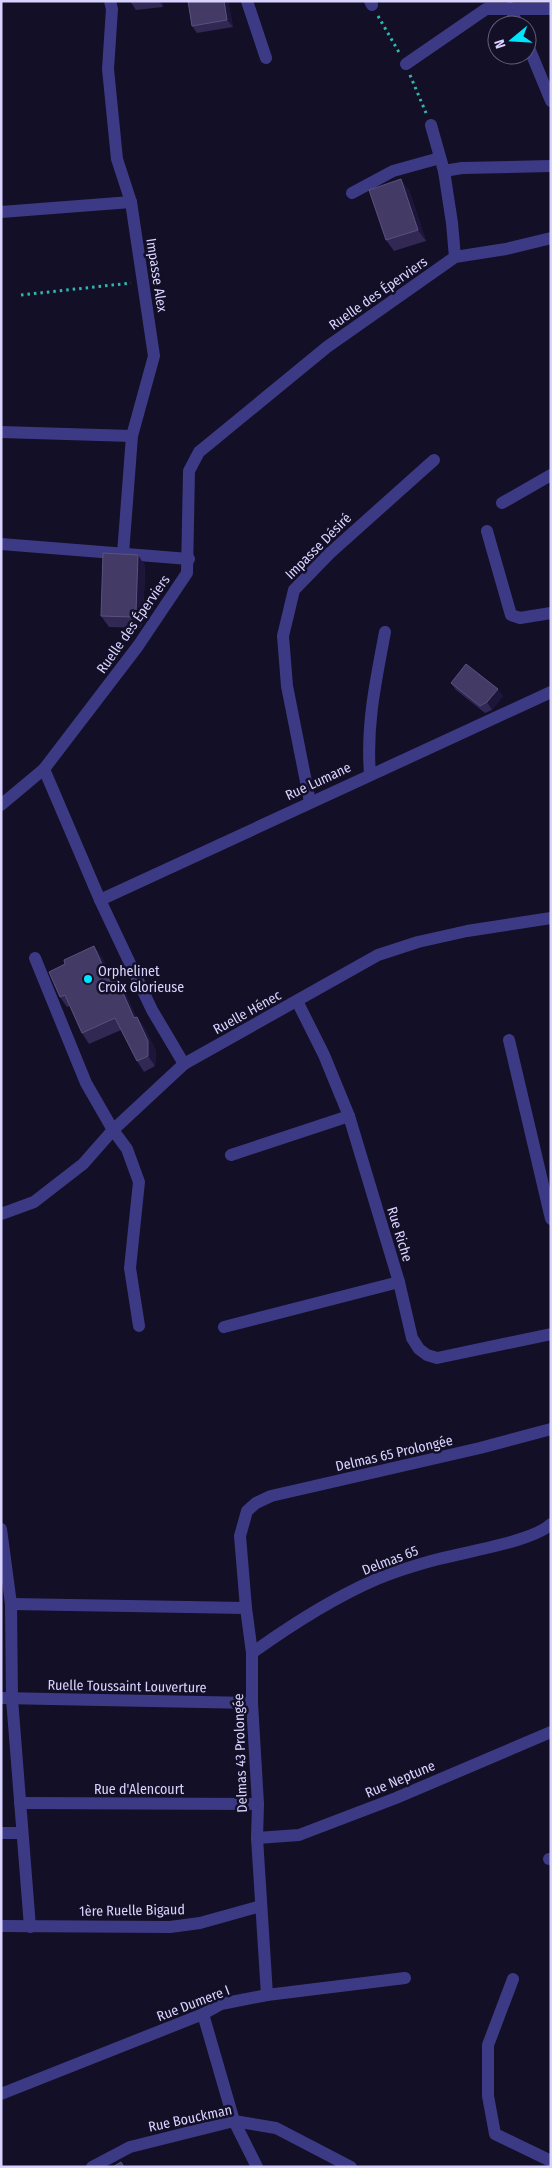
<svg xmlns="http://www.w3.org/2000/svg" width="552" height="2168" viewBox="0 0 552 2168" font-family="'Fira Sans Condensed',sans-serif">
<style>
.lines{fill:none;stroke-linecap:round;stroke-linejoin:round}
.path{stroke:#2fb8b0;stroke-width:3;stroke-dasharray:2.5 4;stroke-linecap:butt}
.minor{stroke:#3d3a85;stroke-width:12}
.wall{fill:#312854}
.shaded-wall{fill:#1d163a}
.building{fill:#433a66;stroke:#5a527e}
.poi-dot{fill:#00e5ff;stroke:#130f26;stroke-width:2}
.labels{text-anchor:middle;stroke-width:5;stroke-linejoin:round;paint-order:stroke}
.street-label{font-size:14px;fill:#d9d4ff;stroke:#130f26}
.poi-label{font-size:14px;fill:#d9d4ff;stroke:#130f26;text-anchor:start}
</style>
<rect width="100%" height="100%" fill="#130f26"/>
<g class="lines">
<!-- path -->
<g class="path">
<polyline points="378,16 400,54"/>
<polyline points="410,75 426,113"/>
<polyline points="21,295 131,283"/>
</g>
<!-- minor -->
<g class="minor">
<polyline points="110,1 112,9 108,69 117,159 131,202 154,356 132,436 123,554"/>
<polyline points="247,1 266,58"/>
<polyline points="370,1 372,5"/>
<polyline points="510,8 518,25"/>
<polyline points="527,43 551,101"/>
<polyline points="406,64 486,9 551,9"/>
<polyline points="431,125 444,171 452,223 455,257"/>
<polyline points="444,171 462,168 551,166"/>
<polyline points="352,193 393,171 440,158"/>
<polyline points="1,212 131,202"/>
<polyline points="1,432 132,436"/>
<polyline points="502,503 551,475"/>
<polyline points="487,531 511,615 520,618 551,613"/>
<polyline points="1,544 189,559"/>
<polyline points="44,769 100,900 152,1010 184,1064"/>
<path d="M370,774C366,725 376,680 385,632"/>
<polyline points="310,802 287,686 283,636 294,590 330,553 434,460"/>
<polyline points="1,805 44,769 138,646 187,573 189,471 199,452 327,347 455,257 506,249 551,238"/>
<polyline points="100,900 551,692"/>
<polyline points="35,958 86,1083 113,1130 127,1149 139,1182 130,1268 139,1326"/>
<polyline points="297,1001 324,1055 349,1116 399,1282 412,1338 419,1349 427,1355 437,1358 551,1334"/>
<polyline points="509,1040 551,1219"/>
<polyline points="231,1155 349,1116"/>
<polyline points="1,1214 34,1202 83,1164 113,1130 184,1064 378,955 418,942 467,931 551,918"/>
<polyline points="224,1327 399,1282"/>
<polyline points="1,1529 11,1604 12,1699 30,1927"/>
<polyline points="11,1604 246,1608"/>
<path d="M252,1653C291,1625 333,1598 377,1579C394,1572 413,1566 431,1561C458,1553 533,1542 551,1524"/>
<polyline points="1,1698 252,1703"/>
<polyline points="20,1803 258,1804"/>
<polyline points="1,1833 22,1833"/>
<polyline points="257,1838 299,1835 396,1798 551,1732"/>
<polyline points="549,1859 551,1859"/>
<polyline points="1,1926 170,1927 200,1923 261,1906"/>
<polyline points="513,1979 488,2045 488,2096 495,2134 551,2161"/>
<polyline points="267,1995 257,1838 258,1804 252,1703 252,1653 246,1608 240,1536 247,1511 256,1503 271,1496 480,1448 551,1429"/>
<polyline points="203,2014 234,2121 257,2167"/>
<polyline points="1,2094 203,2014 221,2004 267,1995 405,1978"/>
<polyline points="92,2167 130,2147 234,2121 276,2128 351,2167"/>
</g>
</g>
<!-- wall -->
<g class="wall">
<polygon points="130,1 162,1 163,7 136,10"/>
<polygon points="188,1 228,1 233,27 197,33 192,26"/>
<polygon points="409,190 426,241 394,251 386,240"/>
<polygon points="138,555 145,566 143,623 140,628 109,627 101,616"/>
<polygon points="451,683 503,696 492,710 485,713 456,690"/>
<polygon points="102,957 112,981 124,990 136,1017 144,1027 156,1051 155,1066 144,1072 137,1061 121,1030 89,1044 82,1033 70,1006 67,1007 60,997"/>
</g>
<!-- shaded-wall -->
<g class="shaded-wall">
<polygon points="159,1 162,1 163,7"/>
<polygon points="224,1 228,1 233,27 227,20"/>
<polygon points="401,179 409,190 426,241 418,230"/>
<polygon points="138,555 145,566 143,623 140,628 132,617"/>
<polygon points="498,689 503,696 492,710 487,702"/>
<polygon points="94,946 102,957 117,993 110,982"/>
<polygon points="117,979 124,990 141,1029 134,1018"/>
<polygon points="137,1017 144,1027 156,1051 155,1066 148,1056"/>
</g>
<!-- building -->
<g class="building">
<polygon points="188,1 224,1 227,20 192,26"/>
<polygon points="401,179 418,230 386,240 369,190"/>
<polygon points="103,553 138,555 136,612 132,617 101,616"/>
<polygon points="466,664 498,689 487,702 480,706 451,683"/>
<polygon points="94,946 110,982 117,979 134,1018 137,1017 148,1041 148,1056 137,1061 115,1018 82,1033 65,995 60,997 49,972 65,964 64,960"/>
<polygon points="121,2162 124,2167 113,2167"/>
</g>
<!-- markers -->
<circle class="poi-dot" cx="88" cy="979" r="5"/>
<g class="labels">
<!-- street labels -->
<g class="street-label">
<text transform="translate(157 275) rotate(81)" y="5">Impasse Alex</text>
<text transform="translate(378 293) rotate(-35)" y="5">Ruelle des Éperviers</text>
<text transform="translate(318 546) rotate(-45)" y="5">Impasse Désiré</text>
<text transform="translate(133 624) rotate(-55)" y="5">Ruelle des Éperviers</text>
<text transform="translate(318 781) rotate(-25)" y="5">Rue Lumane</text>
<text transform="translate(247 1012) rotate(-29)" y="5">Ruelle Hénec</text>
<text transform="translate(400 1234) rotate(73)" y="5">Rue Riche</text>
<text transform="translate(394 1453) rotate(-13)" y="5">Delmas 65 Prolongée</text>
<text transform="translate(390 1560) rotate(-21)" y="5">Delmas 65</text>
<text transform="translate(127 1686) rotate(1)" y="5">Ruelle Toussaint Louverture</text>
<text transform="translate(240 1753) rotate(-92)" y="5">Delmas 43 Prolongée</text>
<text transform="translate(400 1779) rotate(-23)" y="5">Rue Neptune</text>
<text x="139" y="1794">Rue d'Alencourt</text>
<text transform="translate(132 1910) rotate(-1)" y="5">1ère Ruelle Bigaud</text>
<text transform="translate(193 2003) rotate(-21)" y="5">Rue Dumere I</text>
<text transform="translate(190 2118) rotate(-12)" y="5">Rue Bouckman</text>
</g>
<!-- poi labels -->
<g class="poi-label">
<text x="98" y="976">Orphelinet<tspan x="98" dy="16">Croix Glorieuse</tspan></text>
</g>
</g>
<!-- border -->
<rect width="552" height="2168" fill="none" stroke="#d9d4ff" stroke-width="5"/>
<!-- north arrow -->
<g transform="translate(512 40) rotate(252)"><circle r="24" fill="#130f26" stroke="#625e7d"/>
<path d="M0-4L9 19L0 12L-9 19Z" fill="#00e5ff"/>
<text y="-8" font-size="14" font-weight="bold" text-anchor="middle" fill="#d9d4ff">N</text>
</g>
</svg>
